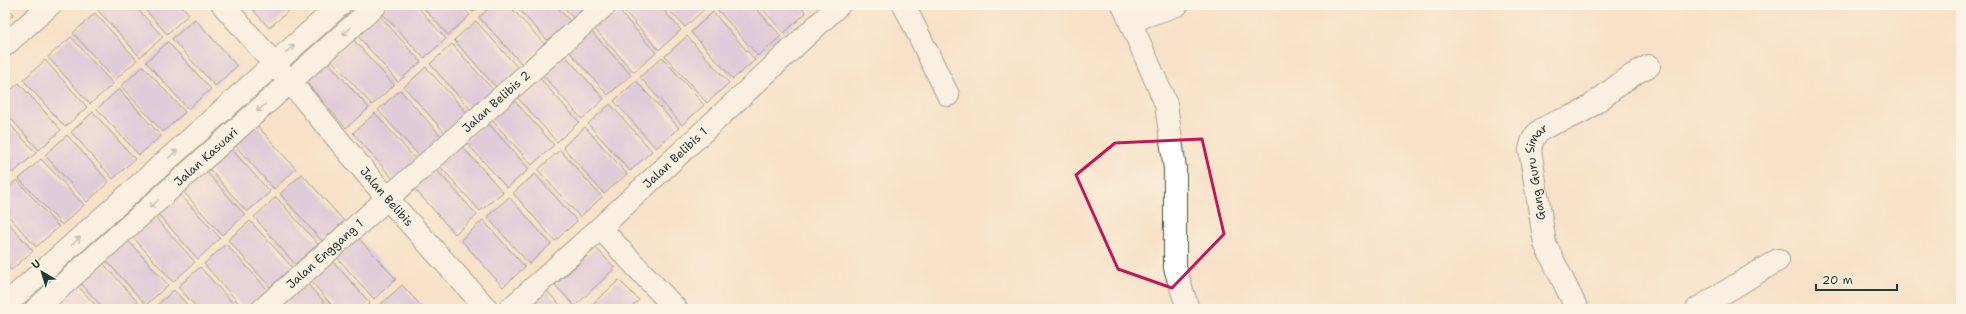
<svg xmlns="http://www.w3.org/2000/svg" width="1966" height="314" font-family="'Shantell Sans',sans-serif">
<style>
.building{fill:#c5afed}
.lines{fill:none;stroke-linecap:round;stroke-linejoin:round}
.minor-casing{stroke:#3f564a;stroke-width:24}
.minor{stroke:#fff;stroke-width:22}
.oneway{stroke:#8f9e9a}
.marked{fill:none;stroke:#c2185b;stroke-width:3;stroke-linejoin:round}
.labels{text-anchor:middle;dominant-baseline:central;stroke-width:3;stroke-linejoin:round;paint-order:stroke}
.street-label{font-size:12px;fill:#1f3d34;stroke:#fcf5e5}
</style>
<rect width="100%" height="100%" fill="#fcf5e5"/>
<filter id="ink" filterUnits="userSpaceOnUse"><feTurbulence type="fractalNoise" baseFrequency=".025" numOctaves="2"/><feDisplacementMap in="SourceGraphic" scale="8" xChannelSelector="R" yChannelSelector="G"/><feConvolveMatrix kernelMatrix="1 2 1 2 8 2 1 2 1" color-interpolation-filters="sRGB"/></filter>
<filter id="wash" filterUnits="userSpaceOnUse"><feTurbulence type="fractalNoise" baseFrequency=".012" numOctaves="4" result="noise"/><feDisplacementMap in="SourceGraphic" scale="16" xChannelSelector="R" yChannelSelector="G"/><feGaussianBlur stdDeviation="0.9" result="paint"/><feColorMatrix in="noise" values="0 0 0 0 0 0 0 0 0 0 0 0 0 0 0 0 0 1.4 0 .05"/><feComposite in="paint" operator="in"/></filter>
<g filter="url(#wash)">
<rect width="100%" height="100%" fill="#f7e2c9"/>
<g id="blocks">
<path class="building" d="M 5,5 L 14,14 L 5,22 Z
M 104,5 L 134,5 L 163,37 L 140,57 L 98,10 Z
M 141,5 L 181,5 L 189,14 L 167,34 Z
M 249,5 L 289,5 L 292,8 L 269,28 Z
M 389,5 L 416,5 L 446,39 L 424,58 L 381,12 Z
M 421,5 L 461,5 L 470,15 L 448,35 Z
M 467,5 L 481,5 L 473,12 Z
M 493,5 L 509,5 L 544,44 L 522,64 L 479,17 Z
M 515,5 L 555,5 L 570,21 L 548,41 Z
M 562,5 L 587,5 L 573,18 Z
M 614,5 L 656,53 L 634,72 L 591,25 Z
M 619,5 L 659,5 L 681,30 L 659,50 Z
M 664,5 L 705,5 L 707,7 L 685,27 Z
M 722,5 L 753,5 L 781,36 L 758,56 L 717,9 Z
M 759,5 L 799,5 L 806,13 L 784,33 Z
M 713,12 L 755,60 L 733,79 L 691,32 Z
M 95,13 L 137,60 L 115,80 L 73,33 Z
M 379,15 L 421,62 L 398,82 L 356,34 Z
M 195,19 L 237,66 L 215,86 L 172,39 Z
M 476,21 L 518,68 L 496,87 L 454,40 Z
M 589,29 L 631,75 L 608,95 L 566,48 Z
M 687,36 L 729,83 L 707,103 L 665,56 Z
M 71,37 L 113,84 L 90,104 L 48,57 Z
M 352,38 L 394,85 L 372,105 L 330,58 Z
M 168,42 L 211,89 L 188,109 L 146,62 Z
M 452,44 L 494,91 L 472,111 L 430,64 Z
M 562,52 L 604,99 L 582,119 L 540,72 Z
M 662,57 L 704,105 L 682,125 L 640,77 Z
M 45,60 L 87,107 L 65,127 L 23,80 Z
M 327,61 L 369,108 L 346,128 L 305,81 Z
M 143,66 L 185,112 L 163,132 L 121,86 Z
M 426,67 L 468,114 L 446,134 L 404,87 Z
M 537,75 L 579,122 L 557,142 L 515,95 Z
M 636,81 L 679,128 L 656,148 L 614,101 Z
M 19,83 L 61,130 L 39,150 L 5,112 L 5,95 Z
M 119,89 L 161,136 L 139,155 L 97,109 Z
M 400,90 L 442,137 L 420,157 L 378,110 Z
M 512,98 L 554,145 L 532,165 L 490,118 Z
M 610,104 L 652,151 L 630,171 L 588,124 Z
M 93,112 L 135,159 L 113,179 L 71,132 Z
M 375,113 L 416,160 L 394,180 L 353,133 Z
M 5,119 L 36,153 L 13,173 L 5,164 Z
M 254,122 L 296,169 L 274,189 L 232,142 Z
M 487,122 L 529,169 L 507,188 L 465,141 Z
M 585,127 L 627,174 L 604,194 L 563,147 Z
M 67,135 L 109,182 L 87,202 L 45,155 Z
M 228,145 L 270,192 L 247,212 L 206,165 Z
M 461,145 L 503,192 L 480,211 L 438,164 Z
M 560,150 L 602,197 L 580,217 L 538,170 Z
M 41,159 L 84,205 L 62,225 L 19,179 Z
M 203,168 L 245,215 L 222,235 L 180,188 Z
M 435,168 L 477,215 L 455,234 L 413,187 Z
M 302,174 L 344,221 L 322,241 L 280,194 Z
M 535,174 L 577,221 L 555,241 L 513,193 Z
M 17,180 L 59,227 L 36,247 L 5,212 L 5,190 Z
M 178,192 L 220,238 L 198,259 L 156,212 Z
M 276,197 L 318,244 L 295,264 L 254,217 Z
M 509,197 L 551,244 L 529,264 L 487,217 Z
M 153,215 L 195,262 L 173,282 L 131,235 Z
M 5,219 L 33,251 L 11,270 L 5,264 Z
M 483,220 L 525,267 L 503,287 L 461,240 Z
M 250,221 L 292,267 L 270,287 L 228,240 Z
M 354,233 L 396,279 L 374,299 L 332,252 Z
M 126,238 L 168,285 L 146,305 L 104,258 Z
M 226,244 L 268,290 L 248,309 L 244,309 L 204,264 Z
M 596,248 L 615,268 L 575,306 L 555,285 Z
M 328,256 L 370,303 L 363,309 L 335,309 L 306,275 Z
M 101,261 L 143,308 L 104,309 L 79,281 Z
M 200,267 L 238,309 L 198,309 L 178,287 Z
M 303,279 L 330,309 L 290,309 L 280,299 Z
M 619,280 L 639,300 L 629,309 L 587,309 Z
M 75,283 L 99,309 L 59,309 L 53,303 Z
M 402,285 L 424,309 L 384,309 L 380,305 Z
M 174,290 L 191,309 L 153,309 Z
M 547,291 L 564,309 L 528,309 Z"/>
</g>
</g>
<g filter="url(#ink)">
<use href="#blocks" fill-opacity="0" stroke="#3f564a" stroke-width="1"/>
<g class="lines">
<defs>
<g id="minor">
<path id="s1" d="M 223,5 L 290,82 L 387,198 L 487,309"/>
<path d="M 904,5 L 948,95"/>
<path d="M 1123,5 L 1166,104 L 1175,169 L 1175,268 L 1188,309"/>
<path d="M 1130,21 L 1177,5"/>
<path d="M 5,45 L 50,5"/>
<path d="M 600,228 L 676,309"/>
<path d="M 5,305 L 340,5"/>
<path id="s2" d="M 36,309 L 376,5"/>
<path id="s3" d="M 263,309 L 605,5"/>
<path id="s4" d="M 510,309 L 600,228 L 839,5"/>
<path id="s5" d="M 1577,309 L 1545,244 L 1530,150 C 1532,141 1533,136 1541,130 C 1553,121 1570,119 1583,111 C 1606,97 1624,77 1649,66"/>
<path d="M 1697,309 L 1778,260"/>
</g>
</defs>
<use href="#minor" class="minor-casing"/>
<use href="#minor" class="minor"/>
</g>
<defs><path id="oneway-shaft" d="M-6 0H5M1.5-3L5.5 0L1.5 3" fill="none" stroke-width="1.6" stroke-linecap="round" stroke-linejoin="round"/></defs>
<g class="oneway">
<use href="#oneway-shaft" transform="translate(347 31) rotate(138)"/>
<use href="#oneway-shaft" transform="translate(290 49) rotate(-42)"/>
<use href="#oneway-shaft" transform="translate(261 108) rotate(138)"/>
<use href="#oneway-shaft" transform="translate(173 154) rotate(-42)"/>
<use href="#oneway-shaft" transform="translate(154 204) rotate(138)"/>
<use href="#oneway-shaft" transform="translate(76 241) rotate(-42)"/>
</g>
</g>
<path d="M0 0H1966V314H0ZM 1202,139 L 1224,234 L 1172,288 L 1118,269 L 1076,175 L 1115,143 Z" fill="#f7e2c9" fill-opacity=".55" fill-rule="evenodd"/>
<path class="marked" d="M 1202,139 L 1224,234 L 1172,288 L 1118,269 L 1076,175 L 1115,143 Z"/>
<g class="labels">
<g class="street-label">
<text stroke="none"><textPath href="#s3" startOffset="312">Jalan Belibis 2</textPath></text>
<text stroke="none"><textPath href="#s2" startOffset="228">Jalan Kasuari</textPath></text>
<text stroke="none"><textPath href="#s4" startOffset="224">Jalan Belibis 1</textPath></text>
<text stroke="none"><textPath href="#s5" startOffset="147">Gang Guru Simar</textPath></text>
<text stroke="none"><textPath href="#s1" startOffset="252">Jalan Belibis</textPath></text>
<text stroke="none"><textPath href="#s3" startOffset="83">Jalan Enggang 1</textPath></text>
</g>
</g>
<rect width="1966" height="314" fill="none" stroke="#fcf5e5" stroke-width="20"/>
<g transform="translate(42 272) rotate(322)" stroke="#fcf5e5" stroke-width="3" paint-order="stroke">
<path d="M0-3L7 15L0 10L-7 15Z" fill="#1f3d34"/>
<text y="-6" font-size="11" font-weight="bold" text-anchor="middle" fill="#1f3d34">U</text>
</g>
<path d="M1816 284v6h81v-6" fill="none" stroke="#1f3d34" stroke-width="2"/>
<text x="1822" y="284" font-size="12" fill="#1f3d34" stroke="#fcf5e5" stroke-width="3" paint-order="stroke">20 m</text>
</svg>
